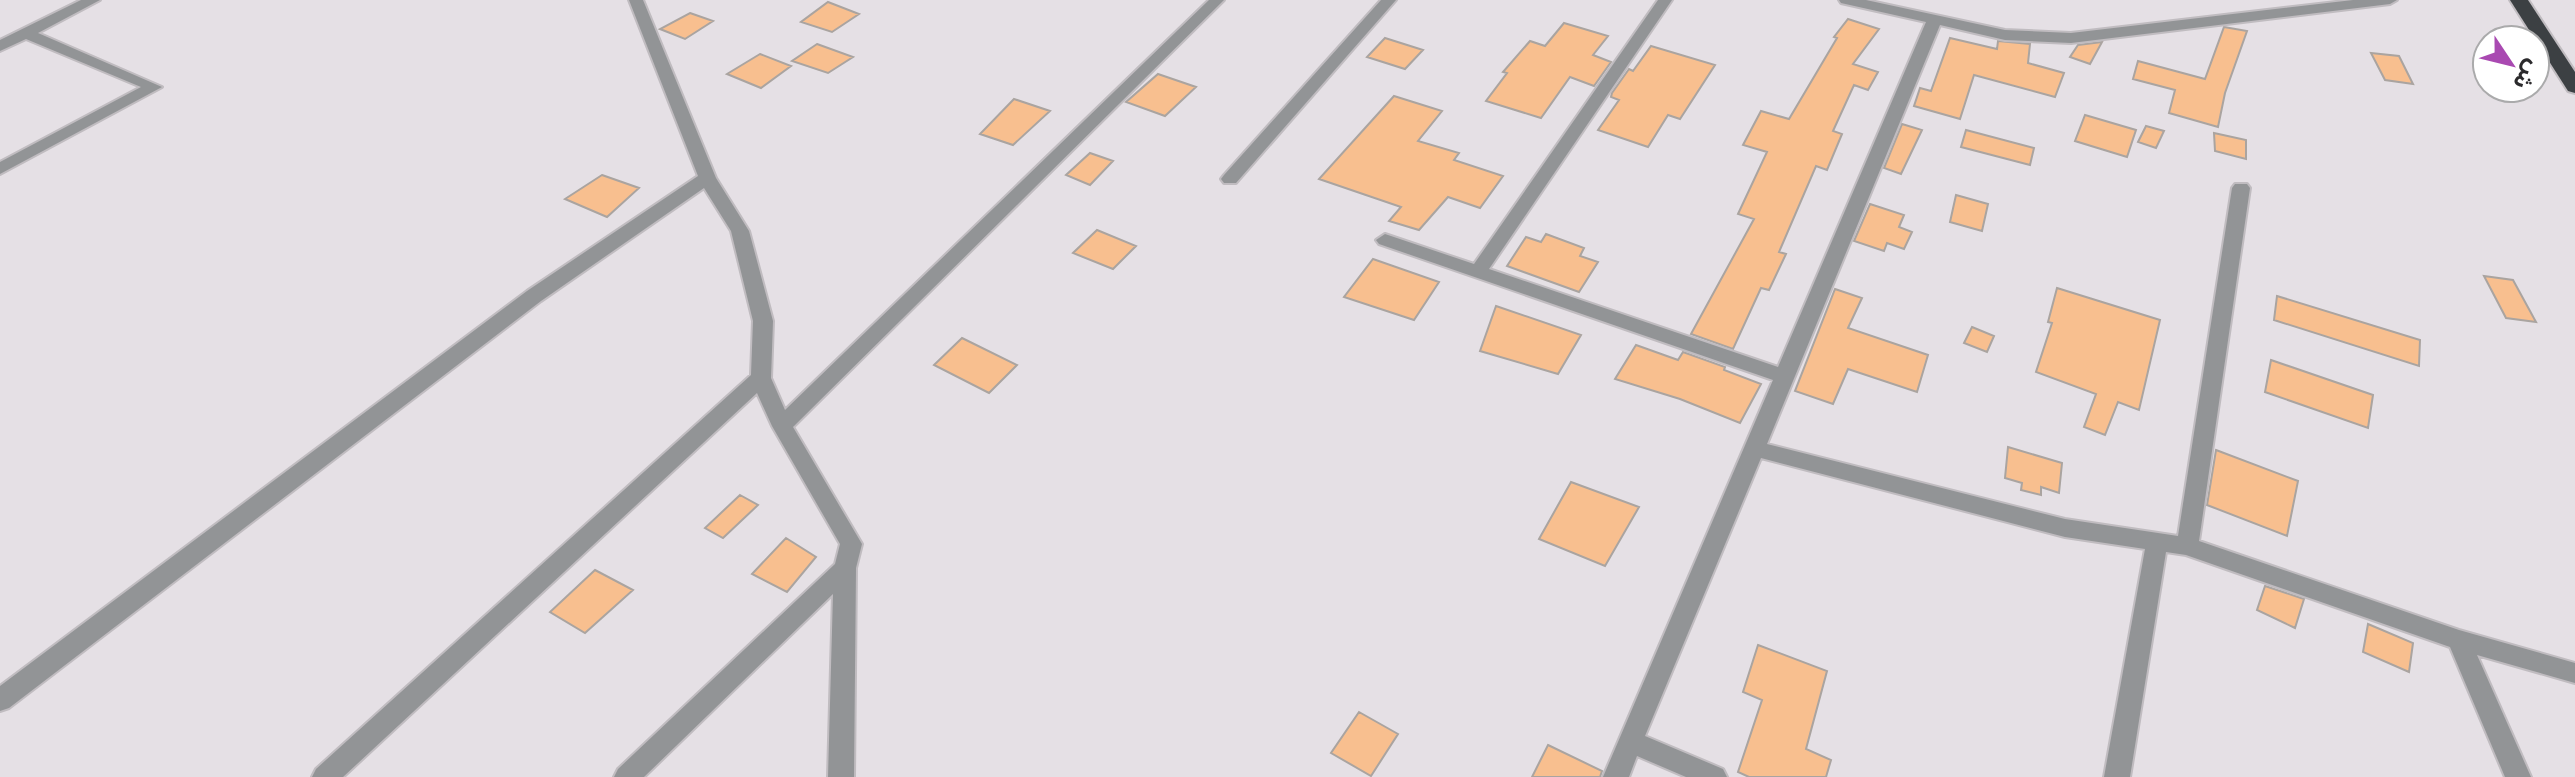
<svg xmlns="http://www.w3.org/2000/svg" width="2575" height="777" font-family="'DM Sans','Noto Sans Arabic',sans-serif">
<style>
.building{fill:#f8bf8f;stroke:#aaa4a0;stroke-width:2}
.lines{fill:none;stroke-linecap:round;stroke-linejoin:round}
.minor-casing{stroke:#c0bcc0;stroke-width:4}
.highway-casing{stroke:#c0bcc0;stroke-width:4}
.minor{fill:#929496;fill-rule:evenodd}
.highway{fill:#3c4043;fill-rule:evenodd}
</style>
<rect width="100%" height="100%" fill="#e5e0e5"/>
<path class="building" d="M 828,2 L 859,14 L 832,32 L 801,22 Z
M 690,13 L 713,21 L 685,39 L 660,29 Z
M 1848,19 L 1879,29 L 1853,64 L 1878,72 L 1868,90 L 1854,85 L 1833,131 L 1842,134 L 1827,170 L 1816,166 L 1779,252 L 1786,254 L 1769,290 L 1761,288 L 1733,349 L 1691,334 L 1754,219 L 1738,214 L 1767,152 L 1743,145 L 1761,111 L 1789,119 L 1837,38 L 1834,37 Z
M 1564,23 L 1608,36 L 1593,55 L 1611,62 L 1594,86 L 1570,77 L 1541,118 L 1486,101 L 1507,73 L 1503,72 L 1530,41 L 1545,46 Z
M 2224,27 L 2247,31 L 2225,93 L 2218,127 L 2169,113 L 2175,90 L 2133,79 L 2138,61 L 2205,79 Z
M 1385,38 L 1423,50 L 1405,69 L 1367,57 Z
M 1950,38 L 1997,49 L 1998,41 L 2030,44 L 2028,63 L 2064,73 L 2055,97 L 1974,75 L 1960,119 L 1914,106 L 1920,88 L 1931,91 Z
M 2102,42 L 2090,64 L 2070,57 L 2078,45 Z
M 817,44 L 853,57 L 828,73 L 792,61 Z
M 1651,46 L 1715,65 L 1680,119 L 1668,115 L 1648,147 L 1598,130 L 1619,100 L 1611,97 L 1612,93 L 1629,69 L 1633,71 Z
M 2371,53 L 2399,56 L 2413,84 L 2385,80 Z
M 760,54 L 791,66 L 761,88 L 727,74 Z
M 1158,74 L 1196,87 L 1165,116 L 1126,102 Z
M 1394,96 L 1442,111 L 1418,141 L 1459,153 L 1454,160 L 1503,176 L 1480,208 L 1448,197 L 1419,230 L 1389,221 L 1401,207 L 1319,179 Z
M 1014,99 L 1050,111 L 1013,145 L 980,134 Z
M 2085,115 L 2136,130 L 2127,157 L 2075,141 Z
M 1902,124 L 1922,130 L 1901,174 L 1884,168 Z
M 2146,126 L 2164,131 L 2156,148 L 2138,142 Z
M 1966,130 L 2034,148 L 2030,165 L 1961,147 Z
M 2214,133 L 2246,140 L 2246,159 L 2215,151 Z
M 1090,153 L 1113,161 L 1090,185 L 1066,175 Z
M 602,175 L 639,188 L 607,217 L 565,199 Z
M 1956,195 L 1988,204 L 1982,231 L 1950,222 Z
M 1870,204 L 1904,215 L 1899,227 L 1912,232 L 1904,249 L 1887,243 L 1884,251 L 1854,241 Z
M 1097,230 L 1136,246 L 1113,269 L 1073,253 Z
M 1546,234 L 1584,248 L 1580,256 L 1598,262 L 1579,292 L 1507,266 L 1526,237 L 1541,242 Z
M 1373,259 L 1439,282 L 1414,320 L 1344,297 Z
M 2484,276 L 2513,280 L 2536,322 L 2506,318 Z
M 2057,288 L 2160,320 L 2139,410 L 2118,402 L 2105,435 L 2084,427 L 2096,394 L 2036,372 L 2052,323 L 2048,322 Z
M 1835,289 L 1862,298 L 1848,328 L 1928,355 L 1917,392 L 1848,369 L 1833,404 L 1795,391 Z
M 2277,296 L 2420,340 L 2419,366 L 2274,320 Z
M 1496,306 L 1581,335 L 1558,374 L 1480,351 Z
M 1972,327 L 1994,336 L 1987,352 L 1964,343 Z
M 962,338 L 1017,365 L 989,393 L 934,365 Z
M 1636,345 L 1678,360 L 1683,352 L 1725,367 L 1724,370 L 1761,384 L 1740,423 L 1680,399 L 1615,379 Z
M 2271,360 L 2373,395 L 2368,428 L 2265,392 Z
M 2008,447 L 2062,463 L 2059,493 L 2041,487 L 2041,495 L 2021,490 L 2022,483 L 2005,478 Z
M 2216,450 L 2298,481 L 2287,536 L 2207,505 Z
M 1571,482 L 1639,507 L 1605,566 L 1539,539 Z
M 740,495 L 758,505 L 723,538 L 705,528 Z
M 786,538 L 816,557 L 787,592 L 752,574 Z
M 595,570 L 633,590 L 585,633 L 550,612 Z
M 2265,586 L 2304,599 L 2295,628 L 2257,610 Z
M 2368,624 L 2413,643 L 2409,672 L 2363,652 Z
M 1758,645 L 1827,671 L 1806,749 L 1831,760 L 1826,777 L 1749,777 L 1738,772 L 1762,700 L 1743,692 Z
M 1359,712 L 1398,734 L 1371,776 L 1331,753 Z
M 1548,745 L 1602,771 L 1600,777 L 1532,777 Z"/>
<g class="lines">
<defs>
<path id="minor" d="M 81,0 L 100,0 L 38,33 L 162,87 L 0,174 L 0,162 L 141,87 L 26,39 L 0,51 L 0,40 Z
M 629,0 L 643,0 L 716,178 L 749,231 L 773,321 L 771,378 L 785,410 L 1209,0 L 1224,0 L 793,427 L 862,544 L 856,568 L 854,777 L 828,777 L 833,594 L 644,777 L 614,777 L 618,769 L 835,564 L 840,544 L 772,426 L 757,393 L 343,777 L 312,777 L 316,769 L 751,375 L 753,321 L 731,231 L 704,188 L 541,301 L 9,708 L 0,711 L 0,686 L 527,291 L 698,176 Z
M 1381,0 L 1396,0 L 1236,183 L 1224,183 L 1221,179 L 1224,175 Z
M 1658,0 L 1672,0 L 1489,269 L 1778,367 L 1926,22 L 1841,3 L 1839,0 L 1866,0 L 2005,30 L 2071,33 L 2353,0 L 2397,0 L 2390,4 L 2071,43 L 2005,40 L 1940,25 L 1767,444 L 2065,519 L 2178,536 L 2232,188 L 2235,184 L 2247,184 L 2250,188 L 2199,541 L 2459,630 L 2575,663 L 2575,683 L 2477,655 L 2531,777 L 2505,777 L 2450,647 L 2186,555 L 2166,552 L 2130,777 L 2104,777 L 2145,549 L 2065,537 L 1761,458 L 1645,736 L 1723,769 L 1727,777 L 1686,777 L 1637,756 L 1629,777 L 1603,777 L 1773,380 L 1379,244 L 1376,240 L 1385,234 L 1474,264 Z"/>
<path id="highway" d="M 2510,0 L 2528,0 L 2575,72 L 2575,93 L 2568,91 Z"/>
</defs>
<use href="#minor" class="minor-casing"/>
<use href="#highway" class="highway-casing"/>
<use href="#minor" class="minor"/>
<use href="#highway" class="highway"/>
</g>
<g transform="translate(2511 64) rotate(125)"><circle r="38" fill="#ffffff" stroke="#aaaaab" stroke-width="2"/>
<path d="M0-6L14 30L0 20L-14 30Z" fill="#a949b1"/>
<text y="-12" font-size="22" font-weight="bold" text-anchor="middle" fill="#2b2a2c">ش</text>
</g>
</svg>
